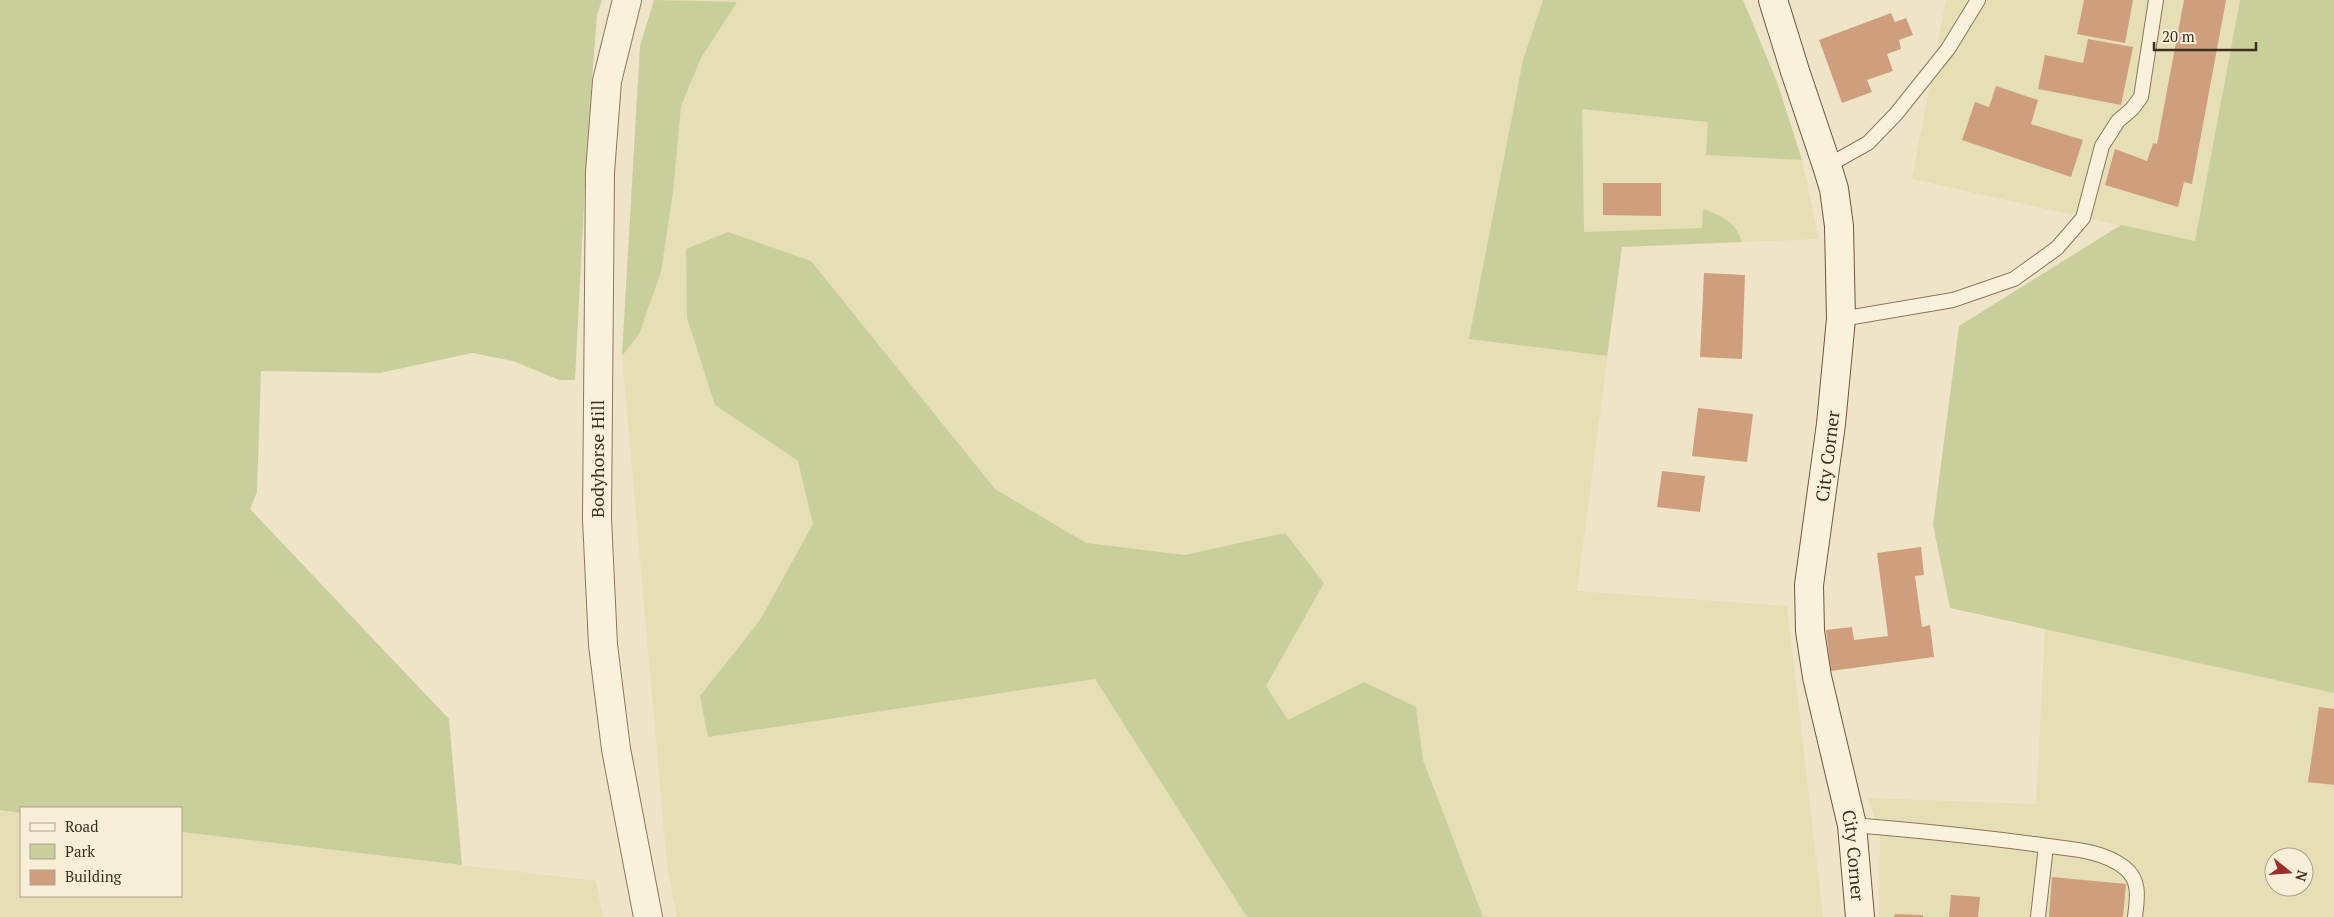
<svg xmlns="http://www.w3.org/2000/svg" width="2334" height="917" font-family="'PT Serif',serif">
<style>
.farmland{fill:#e6deb5;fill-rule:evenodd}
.green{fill:#c9cf9b}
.building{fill:#cf9f7d}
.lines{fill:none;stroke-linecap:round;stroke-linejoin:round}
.lane-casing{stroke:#8d765c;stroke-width:16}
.street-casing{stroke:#8d765c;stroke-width:30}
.secondary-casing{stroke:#6f573f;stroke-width:30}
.lane{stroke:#faf1dc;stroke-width:14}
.street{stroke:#faf1dc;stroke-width:28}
.secondary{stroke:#faf1dc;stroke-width:28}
.labels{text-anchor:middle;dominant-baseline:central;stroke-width:4;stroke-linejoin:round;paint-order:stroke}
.street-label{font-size:18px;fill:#3d2e20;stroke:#f7eed8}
</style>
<rect width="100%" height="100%" fill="#f0e4c8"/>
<path class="farmland" d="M 654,0 L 1743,0 L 1777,82 L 1802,160 L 1819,239 L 1622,247 L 1577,591 L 1787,606 L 1823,917 L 677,917 L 667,866 L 622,356 L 640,46 Z
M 1946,0 L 2240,0 L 2195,242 L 1912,179 Z
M 2045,629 L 2334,693 L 2334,917 L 1879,917 L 1880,832 L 1868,798 L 2036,804 ZM 2274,857 L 2304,857 L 2304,887 L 2274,887 Z
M 0,810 L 21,813 L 21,896 L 181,896 L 181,832 L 596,881 L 603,917 L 0,917 Z"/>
<path class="green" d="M 0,0 L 602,0 L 597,15 L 587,145 L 575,380 L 559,380 L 513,361 L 472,353 L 380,373 L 261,371 L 257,492 L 250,509 L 449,719 L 462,865 L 181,832 L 181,808 L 21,808 L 21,813 L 0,810 Z
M 654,0 L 737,2 L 701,58 L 681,106 L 673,192 L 661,272 L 639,334 L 622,356 L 640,46 Z
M 1543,0 L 1743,0 L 1777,82 L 1802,160 L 1706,155 L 1708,122 L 1582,109 L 1584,232 L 1702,228 L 1703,209 C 1722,216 1735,221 1742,242 L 1622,247 L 1607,356 L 1469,339 L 1523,60 Z
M 2240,0 L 2334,0 L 2334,693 L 1950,608 L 1933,525 L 1959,326 L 2121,225 L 2195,241 Z
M 728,232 L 811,261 L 995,489 L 1086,543 L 1185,555 L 1285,533 L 1324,583 L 1266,686 L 1288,720 L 1364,682 L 1416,707 L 1423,760 L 1483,917 L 1247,917 L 1095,679 L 708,737 L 700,696 L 760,620 L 813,524 L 798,461 L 715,405 L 687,318 L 686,249 Z"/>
<path class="building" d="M 2084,0 L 2133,0 L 2125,43 L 2077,34 Z
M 2184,0 L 2226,0 L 2192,184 L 2184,182 L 2178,207 L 2105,185 L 2115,149 L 2147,161 L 2153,143 L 2157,144 Z
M 1891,13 L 1895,22 L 1906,18 L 1913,35 L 1899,40 L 1901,49 L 1887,54 L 1893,71 L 1867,80 L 1872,92 L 1842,103 L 1819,40 Z
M 2088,39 L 2133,47 L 2121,105 L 2038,89 L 2045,55 L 2083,63 Z
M 1996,86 L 2038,100 L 2031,124 L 2083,140 L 2071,177 L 1962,140 L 1975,102 L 1989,107 Z
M 1603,183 L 1661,183 L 1661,216 L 1603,215 Z
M 1704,273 L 1745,275 L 1742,359 L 1700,357 Z
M 1698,408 L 1753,414 L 1747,462 L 1692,456 Z
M 1662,471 L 1705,476 L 1700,512 L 1657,507 Z
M 1921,547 L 1924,575 L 1915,576 L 1922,627 L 1930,625 L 1934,657 L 1831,671 L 1826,630 L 1852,627 L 1854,640 L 1888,636 L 1877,553 Z
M 2319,707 L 2334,709 L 2334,785 L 2308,782 Z
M 2052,877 L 2126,884 L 2123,917 L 2049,917 Z
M 1951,895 L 1980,897 L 1978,917 L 1949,917 Z
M 1895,914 L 1923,915 L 1923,917 L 1894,917 Z"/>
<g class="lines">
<defs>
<path id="lane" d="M 1827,166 L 1868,143 L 1896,114 L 1948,49 L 1978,0
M 1841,319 L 1953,300 L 2014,279 L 2057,248 L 2083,218 L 2102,146 L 2118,121 L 2132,109 L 2141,97 L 2156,0
M 1852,825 C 1913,830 1973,836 2034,844 C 2063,849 2100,848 2125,868 C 2141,881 2137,899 2135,917
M 2038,917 L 2046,846"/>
<path id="street" d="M 627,0 L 607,81 L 600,172 L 597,519 L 603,645 L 616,749 L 648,917"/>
<g id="secondary">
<path id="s1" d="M 1773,0 L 1795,71 L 1827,166 L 1834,189 L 1839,226 L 1841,319 L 1831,424 L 1809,585 L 1810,631 L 1817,677 L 1852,825 L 1860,917"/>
</g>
</defs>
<use href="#lane" class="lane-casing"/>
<use href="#street" class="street-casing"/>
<use href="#secondary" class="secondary-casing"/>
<use href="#lane" class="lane"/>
<use href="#street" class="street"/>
<use href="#secondary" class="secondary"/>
</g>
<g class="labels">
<g class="street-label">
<text transform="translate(1827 456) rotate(-83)">City Corner</text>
<text transform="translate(597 459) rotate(-90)">Bodyhorse Hill</text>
<text stroke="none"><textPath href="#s1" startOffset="872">City Corner</textPath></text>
</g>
</g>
<rect x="20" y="807" width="162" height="90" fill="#f7eed8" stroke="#ada18e"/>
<rect x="30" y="823" width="25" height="8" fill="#faf1dc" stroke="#ada18e"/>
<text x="65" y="832" font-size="15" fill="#3d2e20">Road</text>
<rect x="30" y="844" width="25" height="15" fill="#c9cf9b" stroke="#ada18e"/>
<text x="65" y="857" font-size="15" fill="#3d2e20">Park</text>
<rect x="30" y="870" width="25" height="15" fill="#cf9f7d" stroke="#ada18e"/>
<text x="65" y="882" font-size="15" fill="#3d2e20">Building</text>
<g transform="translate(2289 872) rotate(107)"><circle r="24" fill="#f7eed8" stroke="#ada18e"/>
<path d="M0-4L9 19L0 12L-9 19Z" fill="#9e2a2b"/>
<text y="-8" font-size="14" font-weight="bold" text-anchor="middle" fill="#3d2e20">N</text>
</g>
<path d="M2154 42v8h102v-8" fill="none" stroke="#3d2e20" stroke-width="2.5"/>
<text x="2162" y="42" font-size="15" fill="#3d2e20" stroke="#f7eed8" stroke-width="4" paint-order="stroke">20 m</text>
</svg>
